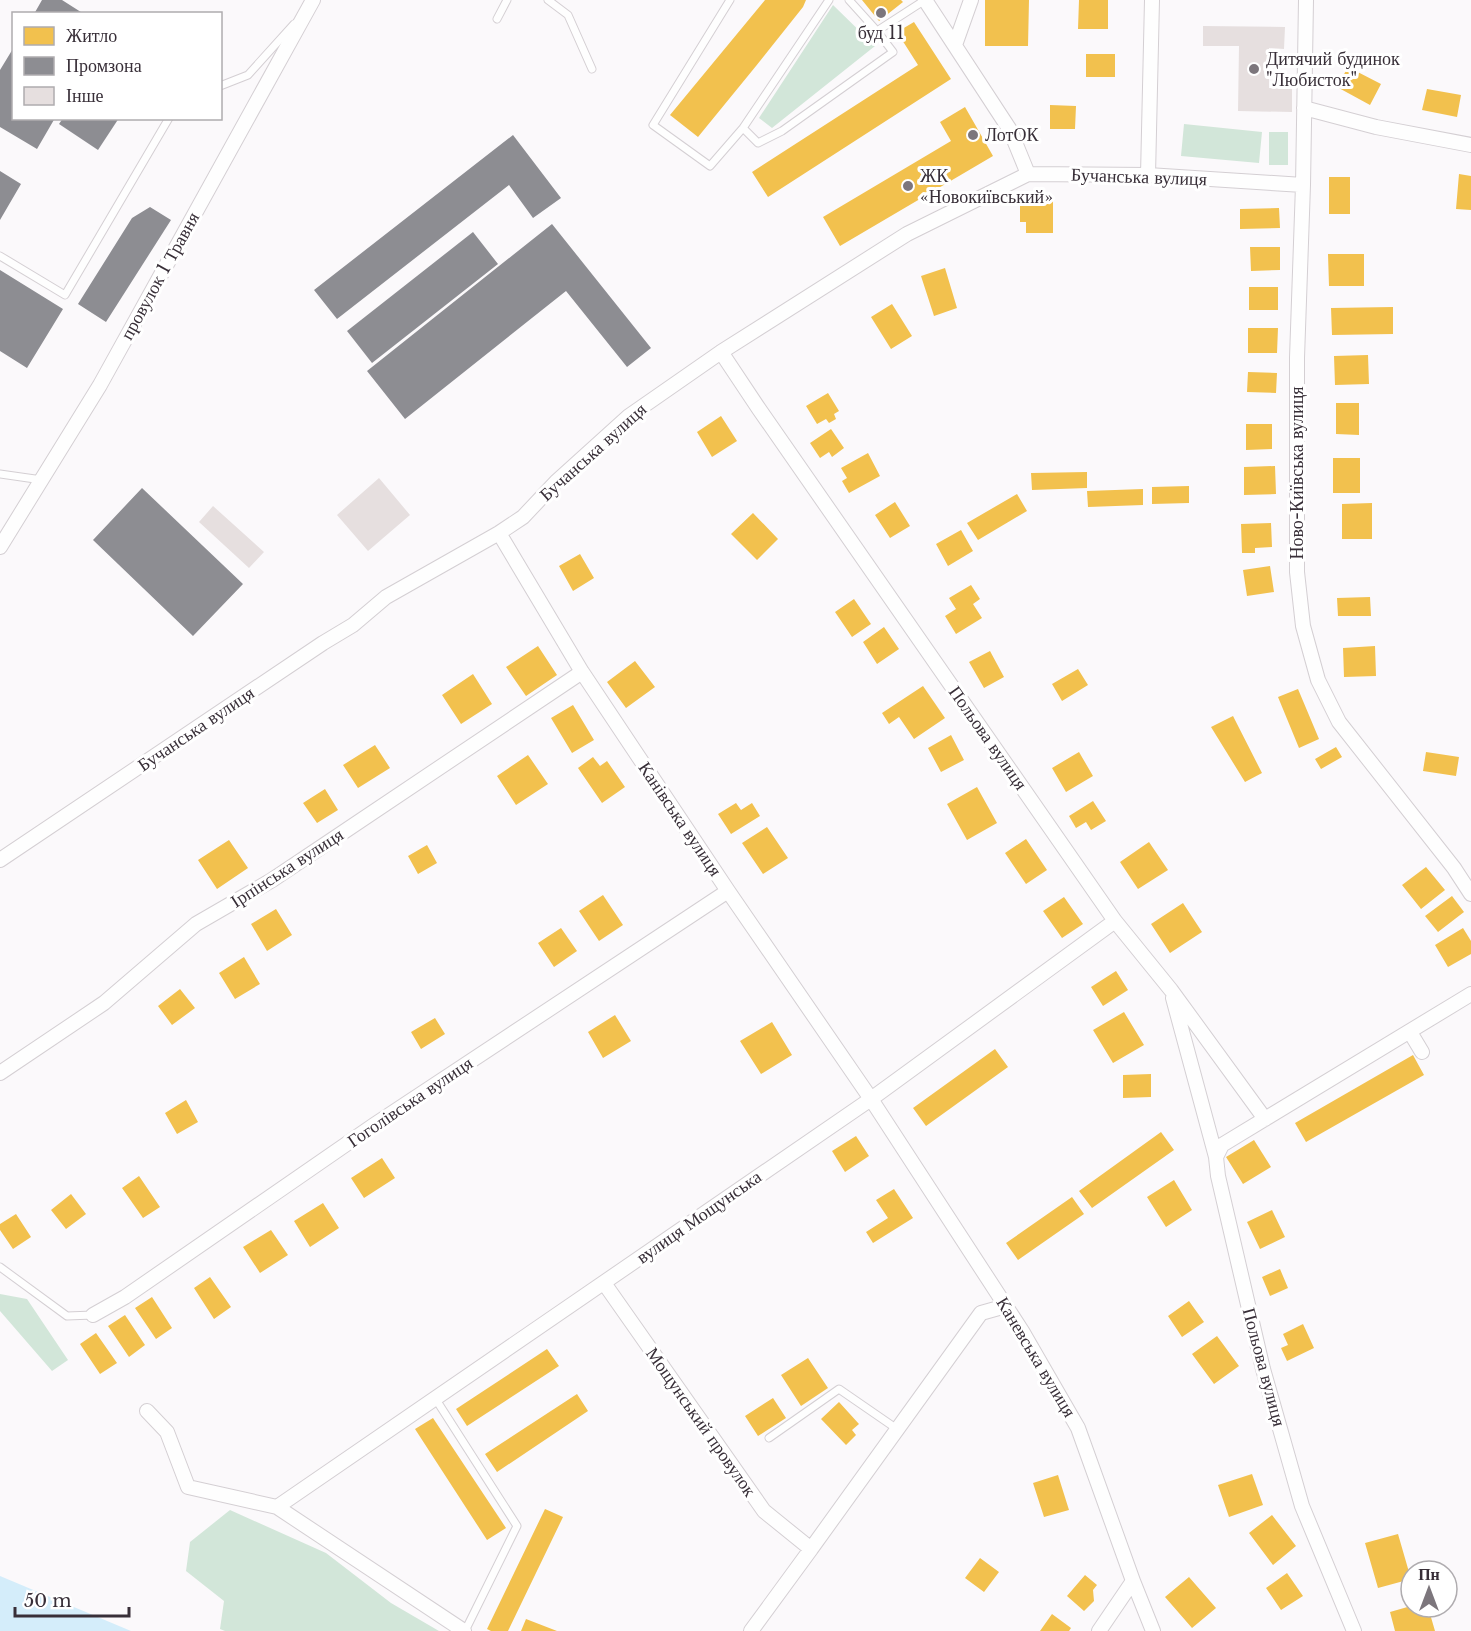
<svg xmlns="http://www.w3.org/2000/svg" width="1471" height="1631" font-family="'Libre Baskerville',serif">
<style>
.green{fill:#d2e6d9}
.water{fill:#d4edfa}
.homes{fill:#f2c14e}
.industry{fill:#8d8d92}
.building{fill:#e6dfdf}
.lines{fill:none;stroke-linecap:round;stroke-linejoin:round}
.service-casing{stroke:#d4cfd3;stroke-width:9}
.minor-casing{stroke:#d4cfd3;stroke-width:16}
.service{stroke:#fefefe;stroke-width:7}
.minor{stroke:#fefefe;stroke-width:14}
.poi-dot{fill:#7c767c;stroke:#fff;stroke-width:2}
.labels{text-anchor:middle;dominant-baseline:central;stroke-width:6;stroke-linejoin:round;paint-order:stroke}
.poi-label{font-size:18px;fill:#382f38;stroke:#fff;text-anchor:start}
.street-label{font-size:18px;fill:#382f38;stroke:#fff}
</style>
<rect width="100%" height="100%" fill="#fbf9fb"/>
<path class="green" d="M 833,5 L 875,46 L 772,128 L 759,118 Z
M 1184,124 L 1262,132 L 1259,163 L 1181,156 Z
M 1269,132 L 1288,132 L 1288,165 L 1269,165 Z
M 0,1294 L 27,1299 L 68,1360 L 52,1371 L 0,1311 Z
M 230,1510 L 326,1553 L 391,1603 L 439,1631 L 225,1631 L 220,1629 L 224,1601 L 186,1571 L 190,1542 Z"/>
<path class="water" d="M 0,1576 L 131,1631 L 0,1631 Z"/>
<path class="homes" d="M 765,0 L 806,0 L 803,7 L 756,66 L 698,137 L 670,115 Z
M 862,0 L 901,0 L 903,2 L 879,21 Z
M 985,0 L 1029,0 L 1028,46 L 985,46 Z
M 1079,0 L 1108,0 L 1108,29 L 1078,29 Z
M 914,22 L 951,79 L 768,197 L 752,172 L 918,65 L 897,32 Z
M 1086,54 L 1115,54 L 1115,77 L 1086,77 Z
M 1348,67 L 1381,84 L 1370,105 L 1337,87 Z
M 1427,89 L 1461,95 L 1457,117 L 1422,110 Z
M 1050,105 L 1076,106 L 1075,129 L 1050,129 Z
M 965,107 L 993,156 L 840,246 L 823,217 L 951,141 L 940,122 Z
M 1459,174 L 1471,176 L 1471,210 L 1456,209 Z
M 1329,177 L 1350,177 L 1350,214 L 1329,214 Z
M 1020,197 L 1053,197 L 1053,233 L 1026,233 L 1026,222 L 1020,222 Z
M 1279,208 L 1280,228 L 1240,229 L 1240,209 Z
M 1250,247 L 1280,247 L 1280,270 L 1251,271 Z
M 1328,254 L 1364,254 L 1364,286 L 1329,286 Z
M 945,268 L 957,308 L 934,316 L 921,276 Z
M 1249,287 L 1278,287 L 1278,310 L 1249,310 Z
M 892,304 L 912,336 L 891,349 L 871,317 Z
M 1393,307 L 1393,334 L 1332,335 L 1331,308 Z
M 1248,328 L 1278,328 L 1277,353 L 1248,353 Z
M 1368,355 L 1369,384 L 1335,385 L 1334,356 Z
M 1248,372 L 1277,373 L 1276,393 L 1247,392 Z
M 828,393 L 839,411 L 834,414 L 836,419 L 829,423 L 826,419 L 817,424 L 806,406 Z
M 1336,403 L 1359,403 L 1359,435 L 1336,434 Z
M 721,416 L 737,441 L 712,457 L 697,432 Z
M 1246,424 L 1272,424 L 1272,449 L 1246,450 Z
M 831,429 L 844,448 L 832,457 L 829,452 L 820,458 L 810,443 Z
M 868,453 L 880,476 L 849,493 L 842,481 L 847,478 L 841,468 Z
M 1333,458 L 1360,458 L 1360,493 L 1333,493 Z
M 1275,466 L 1276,494 L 1244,495 L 1244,467 Z
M 1087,472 L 1087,488 L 1032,490 L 1031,473 Z
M 1189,486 L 1189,503 L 1152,504 L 1152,487 Z
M 1143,489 L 1143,505 L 1088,507 L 1087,491 Z
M 1017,494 L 1027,511 L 978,540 L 967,523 Z
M 895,502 L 910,526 L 890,538 L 875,515 Z
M 1372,503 L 1372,539 L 1342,539 L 1342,504 Z
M 753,513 L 778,539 L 757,560 L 731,534 Z
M 1271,523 L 1272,547 L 1255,548 L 1255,553 L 1242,553 L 1241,524 Z
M 961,530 L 973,551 L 948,566 L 936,544 Z
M 580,554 L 594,578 L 573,591 L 559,566 Z
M 1270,566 L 1274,592 L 1247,596 L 1243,570 Z
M 971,585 L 980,599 L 973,604 L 982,618 L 956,634 L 945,616 L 956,609 L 949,598 Z
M 1370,597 L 1371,616 L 1338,616 L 1337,598 Z
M 854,599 L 871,624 L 852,637 L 835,612 Z
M 884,627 L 899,649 L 877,664 L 863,642 Z
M 538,646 L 557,675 L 526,696 L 506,667 Z
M 1375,646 L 1376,676 L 1344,677 L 1343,648 Z
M 990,651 L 1004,677 L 984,688 L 969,662 Z
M 635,661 L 655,687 L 626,708 L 607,682 Z
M 1078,669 L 1088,685 L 1062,701 L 1052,684 Z
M 473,674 L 492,704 L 461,724 L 442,695 Z
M 923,686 L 945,718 L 914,739 L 899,717 L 889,724 L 882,713 Z
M 1298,689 L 1319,739 L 1299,748 L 1278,697 Z
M 573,705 L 594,740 L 572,753 L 551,718 Z
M 1233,716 L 1262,773 L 1245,782 L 1211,727 Z
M 951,735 L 964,760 L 941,772 L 928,748 Z
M 375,745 L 390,768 L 358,788 L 343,765 Z
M 1336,747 L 1342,757 L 1321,769 L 1315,759 Z
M 1079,752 L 1093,776 L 1066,792 L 1052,768 Z
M 1426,752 L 1459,757 L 1456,776 L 1423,771 Z
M 528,755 L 548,784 L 516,805 L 497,776 Z
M 593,757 L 600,766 L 607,761 L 625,787 L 602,803 L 578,768 Z
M 977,787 L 997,823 L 967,840 L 947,804 Z
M 325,789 L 338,810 L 317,823 L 303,803 Z
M 1093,801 L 1106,821 L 1091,830 L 1086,822 L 1076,828 L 1069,816 Z
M 736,803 L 741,810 L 752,803 L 760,816 L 731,834 L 718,814 Z
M 767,827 L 788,858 L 763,874 L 742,843 Z
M 1026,839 L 1047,870 L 1026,884 L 1005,853 Z
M 229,840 L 248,868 L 217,889 L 198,860 Z
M 1149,842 L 1168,870 L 1138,889 L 1120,862 Z
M 427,845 L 437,863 L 418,874 L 408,856 Z
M 1426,867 L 1445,890 L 1421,909 L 1402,885 Z
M 603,895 L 623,925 L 599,941 L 579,911 Z
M 1452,896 L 1464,912 L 1438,932 L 1425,916 Z
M 1064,897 L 1083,924 L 1062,938 L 1043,911 Z
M 1183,903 L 1202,932 L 1170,953 L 1151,924 Z
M 276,909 L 292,935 L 267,951 L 251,924 Z
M 561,928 L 577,951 L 554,967 L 538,943 Z
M 1463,928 L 1471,941 L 1471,954 L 1448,967 L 1435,945 Z
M 244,957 L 260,984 L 235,999 L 219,973 Z
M 1116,971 L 1128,990 L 1103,1006 L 1091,987 Z
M 180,989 L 195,1008 L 172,1025 L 158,1006 Z
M 1124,1012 L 1144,1045 L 1113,1063 L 1093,1030 Z
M 615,1015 L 631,1041 L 603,1058 L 588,1032 Z
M 435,1018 L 445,1034 L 421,1049 L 411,1032 Z
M 772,1022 L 792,1055 L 761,1074 L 740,1041 Z
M 995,1049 L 1008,1067 L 926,1126 L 913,1108 Z
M 1413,1055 L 1424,1075 L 1306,1142 L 1295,1123 Z
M 1151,1074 L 1151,1097 L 1123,1098 L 1123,1075 Z
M 186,1100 L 198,1122 L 177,1134 L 165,1113 Z
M 1161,1132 L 1174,1150 L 1092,1208 L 1079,1191 Z
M 856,1136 L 869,1156 L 845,1172 L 832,1151 Z
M 1254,1140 L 1271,1167 L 1243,1184 L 1226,1157 Z
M 382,1158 L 395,1178 L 364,1198 L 351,1178 Z
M 139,1176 L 160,1207 L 143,1218 L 122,1188 Z
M 1174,1180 L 1192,1210 L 1166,1227 L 1147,1197 Z
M 894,1189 L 913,1218 L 873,1243 L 866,1232 L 888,1218 L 876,1200 Z
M 71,1194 L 86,1214 L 66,1229 L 51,1210 Z
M 1072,1197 L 1084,1214 L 1018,1260 L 1006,1243 Z
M 323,1203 L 339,1228 L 310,1247 L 294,1221 Z
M 1272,1210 L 1285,1237 L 1260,1249 L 1247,1222 Z
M 16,1214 L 31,1237 L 13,1249 L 0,1230 L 0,1224 Z
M 271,1230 L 288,1255 L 260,1273 L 243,1247 Z
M 1280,1269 L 1288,1288 L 1270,1296 L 1262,1277 Z
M 210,1277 L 231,1307 L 214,1319 L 194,1288 Z
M 152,1297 L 172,1328 L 156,1339 L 135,1308 Z
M 1189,1301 L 1204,1322 L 1182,1337 L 1168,1316 Z
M 125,1315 L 145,1345 L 129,1357 L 108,1326 Z
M 1303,1324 L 1314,1348 L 1287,1361 L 1281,1348 L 1288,1345 L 1283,1334 Z
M 96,1333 L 117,1363 L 100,1374 L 80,1344 Z
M 1217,1336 L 1239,1366 L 1214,1384 L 1192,1354 Z
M 547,1349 L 559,1366 L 467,1426 L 456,1409 Z
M 808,1358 L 828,1388 L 801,1406 L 781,1375 Z
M 577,1394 L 588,1411 L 497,1472 L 485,1454 Z
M 773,1398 L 786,1418 L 758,1436 L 745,1416 Z
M 839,1402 L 859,1424 L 852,1430 L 856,1435 L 846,1445 L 821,1419 Z
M 433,1418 L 506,1528 L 487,1540 L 415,1429 Z
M 1252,1474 L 1263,1505 L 1229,1517 L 1218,1485 Z
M 1058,1475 L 1069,1510 L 1044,1517 L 1033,1483 Z
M 545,1509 L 563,1517 L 508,1631 L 491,1631 L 487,1629 Z
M 1272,1515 L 1296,1546 L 1273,1565 L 1249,1533 Z
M 1398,1534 L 1411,1579 L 1378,1588 L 1365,1543 Z
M 980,1558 L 999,1572 L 984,1592 L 965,1578 Z
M 1287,1573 L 1303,1596 L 1281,1610 L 1266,1588 Z
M 1085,1575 L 1097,1585 L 1093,1590 L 1094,1601 L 1084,1611 L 1067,1596 Z
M 1189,1577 L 1216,1608 L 1192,1628 L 1165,1597 Z
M 1411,1606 L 1428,1607 L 1435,1631 L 1395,1631 L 1390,1612 Z
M 1052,1614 L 1071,1628 L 1069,1631 L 1040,1631 Z
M 526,1619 L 557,1631 L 521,1631 Z"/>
<path class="industry" d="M 42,0 L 62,0 L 84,14 L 34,14 Z
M 14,47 L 14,118 L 55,118 L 37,149 L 0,127 L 0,70 Z
M 63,118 L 119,118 L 98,150 L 59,124 Z
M 513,135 L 561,198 L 533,218 L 509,185 L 337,319 L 314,290 Z
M 0,171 L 21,184 L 0,220 Z
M 150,207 L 171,220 L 106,322 L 78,304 L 132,218 Z
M 552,224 L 651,348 L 627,367 L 566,291 L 405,419 L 367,371 Z
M 473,232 L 498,264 L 372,363 L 347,331 Z
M 0,270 L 63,309 L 27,368 L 0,351 Z
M 142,488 L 243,584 L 193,636 L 93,540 Z"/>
<path class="building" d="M 1203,26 L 1285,27 L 1284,49 L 1269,48 L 1269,88 L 1292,89 L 1292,112 L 1238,111 L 1239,46 L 1203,46 Z
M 379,478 L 410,515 L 368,551 L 337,515 Z
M 213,506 L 264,552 L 249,568 L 199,522 Z"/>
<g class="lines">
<defs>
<path id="service" d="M 548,0 L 568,15 L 592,69
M 730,0 L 653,125 L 710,166 L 743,128 L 829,0
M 849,0 L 877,31
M 497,19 L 507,0
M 220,86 L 248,75 L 294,24
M 743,128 L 758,143 L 782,131 L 893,52 L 877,31 L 925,0
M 0,256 L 65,295 L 169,118
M 0,474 L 42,480
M 0,1267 L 67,1316 L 93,1315
M 435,1398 L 517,1526 L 465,1631
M 769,1438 L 839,1389 L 897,1429"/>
<path id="minor" d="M 925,0 L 1010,130 L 1028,174
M 1306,0 L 1303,185 L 1297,358 L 1297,572 L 1303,626 L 1318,680 L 1339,722 L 1454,868 L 1471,894
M 955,45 L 971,0
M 1304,108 L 1376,127 L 1471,145
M 1148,175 L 1152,0
M 721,352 L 759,409 L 1115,921 L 1171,990 L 1265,1119
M 499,533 L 582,672 L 728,891 L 871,1099 L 1022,1331 L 1078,1428 L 1133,1581 L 1099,1631
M 0,547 L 100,385 L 313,0
M 0,860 L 323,643 L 353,625 L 386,597 L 499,533 L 523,517 L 556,482 L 629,416 L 721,352 L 907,234 L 1028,174 L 1148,175 L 1303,185
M 1173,998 L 1216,1157
M 1410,1032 L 1422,1052
M 0,1073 L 104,1003 L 196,924 L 272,880 L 582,672
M 604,1283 L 764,1511 L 811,1549 L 981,1313 L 1006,1306
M 93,1315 L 125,1297 L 374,1125 L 728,891
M 147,1411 L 167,1432 L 188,1487 L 277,1507 L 464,1631
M 277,1507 L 871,1099 L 1115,921
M 1133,1581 L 1153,1631
M 751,1631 L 811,1549
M 1354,1631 L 1302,1506 L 1263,1369 L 1218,1176 L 1216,1157 L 1222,1145 L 1471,994"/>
</defs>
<use href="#service" class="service-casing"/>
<use href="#minor" class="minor-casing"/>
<use href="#service" class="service"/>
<use href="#minor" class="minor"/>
</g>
<g class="poi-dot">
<circle cx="881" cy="13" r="6"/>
<circle cx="1254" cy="69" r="6"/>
<circle cx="973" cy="135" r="6"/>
<circle cx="908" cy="186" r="6"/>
</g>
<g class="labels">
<g class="poi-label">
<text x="881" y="33" text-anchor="middle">буд 11</text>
<text x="1266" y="59">Дитячий будинок<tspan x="1266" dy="21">"Любисток"</tspan></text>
<text x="985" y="135">ЛотОК</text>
<text x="920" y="176">ЖК<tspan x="920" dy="21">«Новокиївський»</tspan></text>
</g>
<g class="street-label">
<text transform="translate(1139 177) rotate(2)">Бучанська вулиця</text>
<text transform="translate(160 276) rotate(-61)">провулок 1 Травня</text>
<text transform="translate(593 452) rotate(-42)">Бучанська вулиця</text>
<text transform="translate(1297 473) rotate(-90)">Ново-Київська вулиця</text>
<text transform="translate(196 729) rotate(-34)">Бучанська вулиця</text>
<text transform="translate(988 738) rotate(55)">Польова вулиця</text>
<text transform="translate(680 819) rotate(56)">Канівська вулиця</text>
<text transform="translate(287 868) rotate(-33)">Ірпінська вулиця</text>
<text transform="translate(410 1102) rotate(-34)">Гоголівська вулиця</text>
<text transform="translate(699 1217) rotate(-35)">вулиця Мощунська</text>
<text transform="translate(1036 1357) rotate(59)">Каневська вулиця</text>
<text transform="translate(1264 1367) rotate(75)">Польова вулиця</text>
<text transform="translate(701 1422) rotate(55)">Мощунський провулок</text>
</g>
</g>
<rect x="12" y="12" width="210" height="108" fill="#ffffff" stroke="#afacaf" stroke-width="1.5"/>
<rect x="24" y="27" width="30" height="18" fill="#f2c14e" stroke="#afacaf" stroke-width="1.5"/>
<text x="66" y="42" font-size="18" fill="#382f38">Житло</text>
<rect x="24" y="57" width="30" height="18" fill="#8d8d92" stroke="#afacaf" stroke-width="1.5"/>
<text x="66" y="72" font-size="18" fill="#382f38">Промзона</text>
<rect x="24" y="87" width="30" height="18" fill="#e6dfdf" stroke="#afacaf" stroke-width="1.5"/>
<text x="66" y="102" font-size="18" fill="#382f38">Інше</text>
<g transform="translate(1429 1589)"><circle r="28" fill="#ffffff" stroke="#afacaf" stroke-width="1.5"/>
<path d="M0-4.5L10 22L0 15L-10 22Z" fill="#7c767c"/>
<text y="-9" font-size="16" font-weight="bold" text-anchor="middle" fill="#382f38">Пн</text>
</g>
<path d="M15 1607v9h114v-9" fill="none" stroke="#382f38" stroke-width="3"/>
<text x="24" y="1607" font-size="18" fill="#382f38" stroke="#ffffff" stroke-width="4.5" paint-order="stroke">50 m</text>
</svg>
